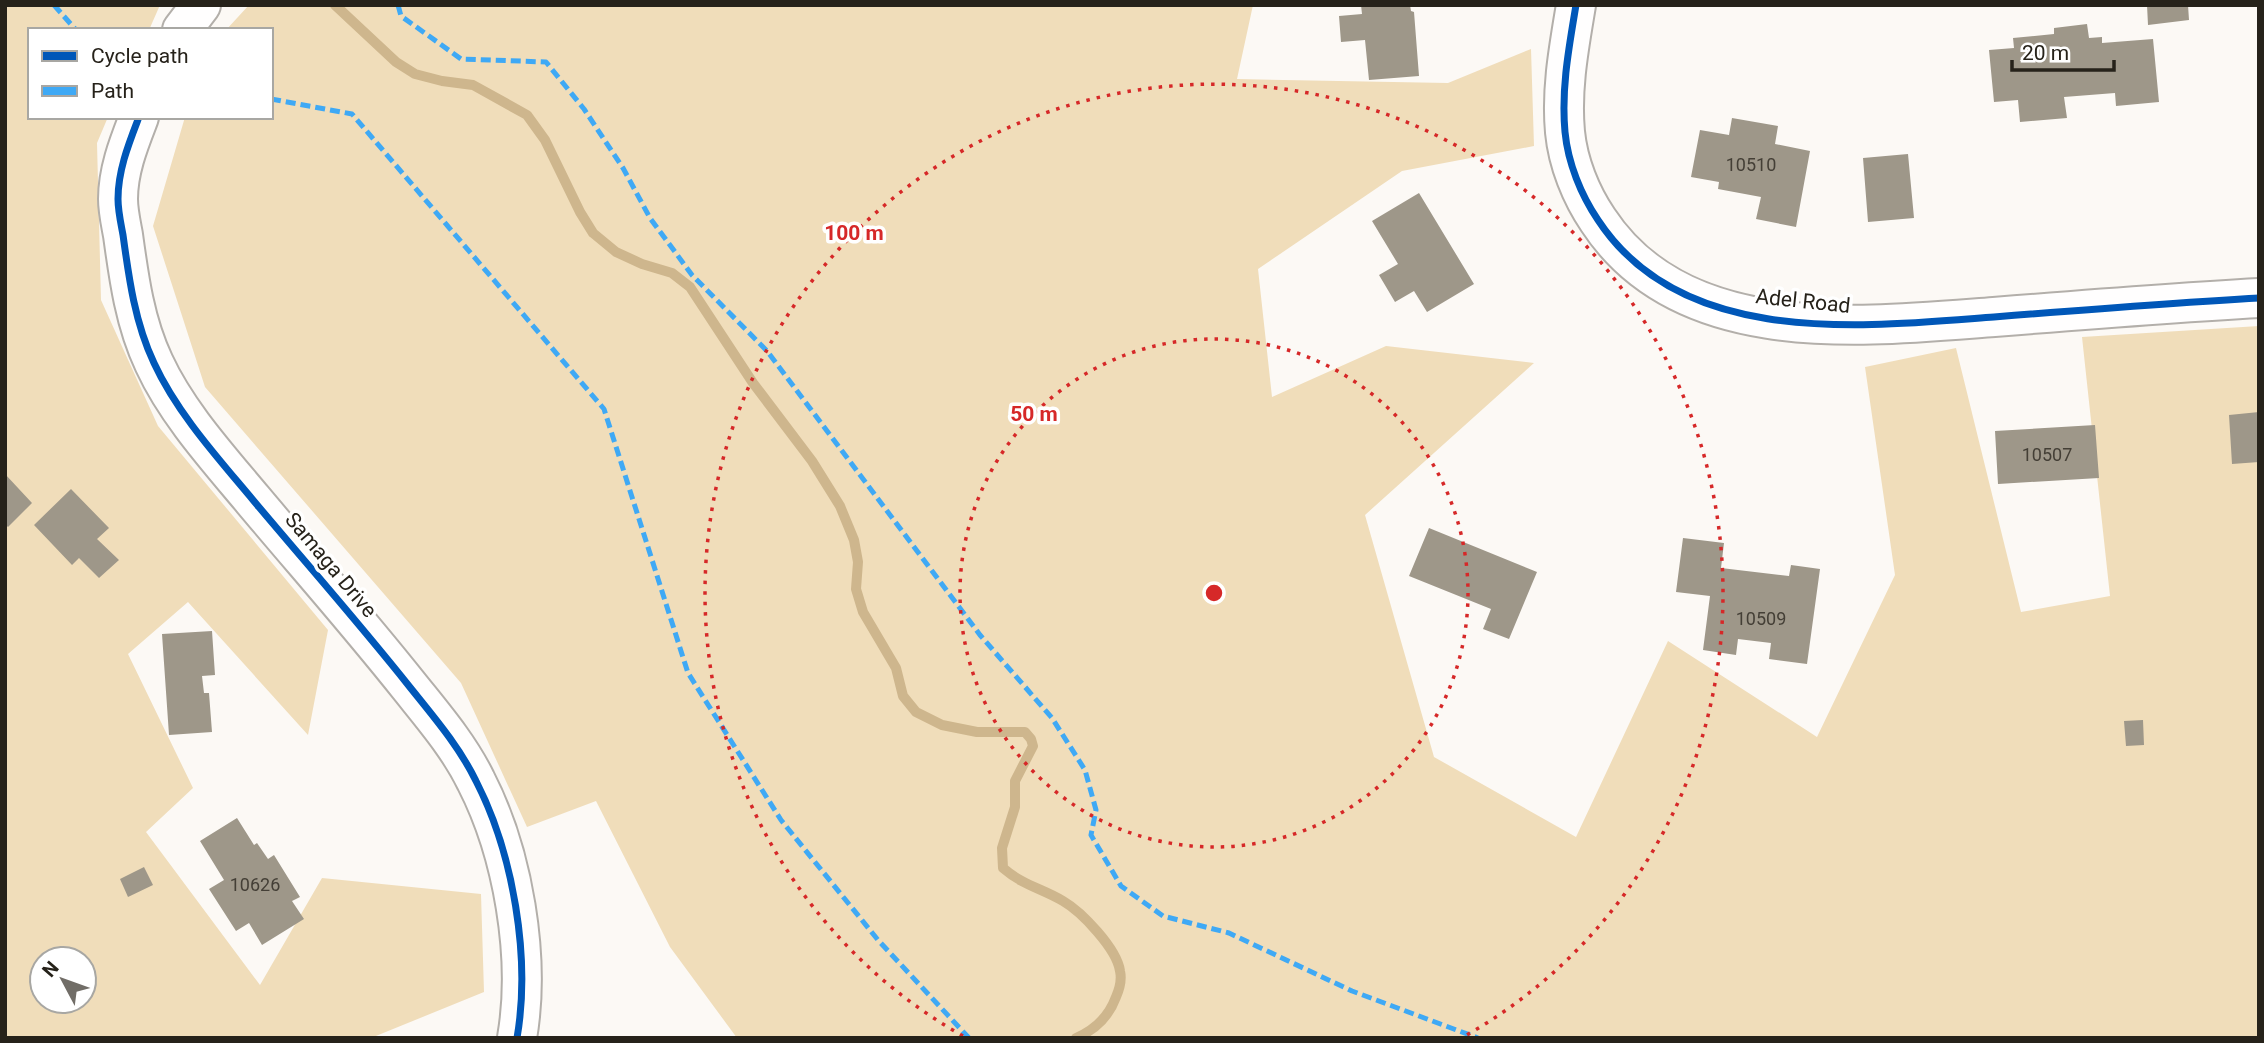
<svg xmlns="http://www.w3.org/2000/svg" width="2264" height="1043" font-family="Roboto,sans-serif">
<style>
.forest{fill:#f0ddba;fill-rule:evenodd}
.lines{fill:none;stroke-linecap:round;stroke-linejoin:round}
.stream{stroke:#ceb68d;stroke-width:10}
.building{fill:#9e9789}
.minor-casing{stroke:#b3afaa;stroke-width:42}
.minor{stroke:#fffefe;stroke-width:38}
.quiet{stroke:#3fa9f5;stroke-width:5;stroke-dasharray:10 5;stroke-linecap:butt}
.cycleway-casing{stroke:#fff;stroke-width:11}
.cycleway{stroke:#0057b8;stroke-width:7}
.ring{fill:none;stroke:#d62828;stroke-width:3.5;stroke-dasharray:3.5 7}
.labels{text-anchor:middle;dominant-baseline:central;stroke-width:7;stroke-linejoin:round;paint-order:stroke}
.number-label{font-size:18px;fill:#443f36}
.street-label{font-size:21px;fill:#26221a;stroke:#fff}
.centre{fill:#d62828;stroke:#fff;stroke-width:3.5}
.ring-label{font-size:21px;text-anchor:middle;font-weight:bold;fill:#d62828;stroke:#fff;stroke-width:7;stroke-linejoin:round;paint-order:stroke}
</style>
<rect width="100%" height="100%" fill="#fcf9f5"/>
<path class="forest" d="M 5,5 L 160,5 L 149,30 L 30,30 L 30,117 L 108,117 L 97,143 L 101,300 L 158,426 L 328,630 L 308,735 L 188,602 L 128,654 L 193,788 L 146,832 L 260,985 L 322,878 L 481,894 L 484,992 L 371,1038 L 5,1038 ZM 42,959 L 84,959 L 84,1001 L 42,1001 Z
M 249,5 L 1253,5 L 1237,79 L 1448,83 L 1531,49 L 1534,146 L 1402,171 L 1258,269 L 1272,397 L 1386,346 L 1534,363 L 1365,515 L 1434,757 L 1576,837 L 1668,641 L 1817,737 L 1895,575 L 1865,367 L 1956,348 L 2021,612 L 2110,596 L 2082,337 L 2259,326 L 2259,1038 L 737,1038 L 670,947 L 596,801 L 527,827 L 461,683 L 205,387 L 153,226 L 185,117 L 271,117 L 271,30 L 226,30 Z"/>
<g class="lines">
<path class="stream" d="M 335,5 L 396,62 L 415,74 L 442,81 L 473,85 L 527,115 L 545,140 L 580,212 L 593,233 L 616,252 L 642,264 L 672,273 L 690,287 L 753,383 L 812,461 L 840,506 L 854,540 L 858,562 L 856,589 L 863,612 L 896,668 L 903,696 L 916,712 L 942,725 L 977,732 L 1025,732 L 1031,739 L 1033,746 L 1015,781 L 1015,807 L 1002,848 L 1003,868 C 1024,886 1041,888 1063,901 C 1082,912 1117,949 1120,971 C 1122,980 1120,988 1116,997 C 1109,1016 1095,1030 1076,1038"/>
</g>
<path class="building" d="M 1361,5 L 1410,5 L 1411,11 L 1414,12 L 1419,76 L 1369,80 L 1365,40 L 1341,42 L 1339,16 L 1362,14 Z
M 2147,5 L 2188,5 L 2189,20 L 2148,25 Z
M 2087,24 L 2089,38 L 2102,37 L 2102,43 L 2153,39 L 2159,102 L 2116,106 L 2115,93 L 2064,97 L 2067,118 L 2020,122 L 2018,100 L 1994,102 L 1989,50 L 2014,48 L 2013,38 L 2054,34 L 2054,28 Z
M 1732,118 L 1778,126 L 1775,144 L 1810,151 L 1796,227 L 1756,219 L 1761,197 L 1718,189 L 1719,182 L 1691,177 L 1700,130 L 1729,135 Z
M 1908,154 L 1914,218 L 1868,222 L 1863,158 Z
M 1419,193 L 1474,284 L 1427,312 L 1414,291 L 1395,302 L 1379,275 L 1398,264 L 1372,221 Z
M 2259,412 L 2259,462 L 2232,464 L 2229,415 Z
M 2095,425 L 2099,478 L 1998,484 L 1995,431 Z
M 5,474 L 32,503 L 8,527 L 5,524 Z
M 71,489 L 109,528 L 97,539 L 119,560 L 99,578 L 79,558 L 72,565 L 34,525 Z
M 1429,528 L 1537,572 L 1509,639 L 1483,629 L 1491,609 L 1409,576 Z
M 1683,538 L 1724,543 L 1721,568 L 1789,576 L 1791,565 L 1820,569 L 1807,664 L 1769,659 L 1771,643 L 1738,639 L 1736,655 L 1703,650 L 1710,596 L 1676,592 Z
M 212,631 L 215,675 L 202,676 L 204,693 L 209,693 L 212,732 L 169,735 L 162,634 Z
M 2143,720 L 2144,745 L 2126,746 L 2124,721 Z
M 237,818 L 254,845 L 257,843 L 268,859 L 274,855 L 300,897 L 292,901 L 304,919 L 262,945 L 249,923 L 236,931 L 209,889 L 224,880 L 200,841 Z
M 144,867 L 153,885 L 128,897 L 120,879 Z"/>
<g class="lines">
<defs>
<path id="minor" d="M 1576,5 C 1569,47 1561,89 1565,132 C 1568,163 1581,195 1598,220 C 1682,348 1862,327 1994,317 C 2082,310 2170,303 2259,298
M 182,30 L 201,5
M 139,117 C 129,143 118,170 118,199 C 118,211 121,224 123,235 C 129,279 135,323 154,363 C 177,413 218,458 253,500 C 305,562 359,623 409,686 C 433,716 459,746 476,781 C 513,853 531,957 517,1038"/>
</defs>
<use href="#minor" class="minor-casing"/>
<use href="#minor" class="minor"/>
<path class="quiet" d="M 54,5 L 76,30
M 398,5 L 401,16 L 461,59 L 546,62 L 584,109 L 623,168 L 650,218 L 692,275 L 767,351 L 980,635 L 1052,718 L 1085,770 L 1096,810 L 1091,835 L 1121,886 L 1163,916 L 1229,933 L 1352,991 L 1478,1038
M 271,99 L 352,114 L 604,409 L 688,673 L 781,820 L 878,940 L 969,1038"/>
<defs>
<path id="cycleway" d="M 1576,5 C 1569,47 1561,89 1565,132 C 1568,163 1581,195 1598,220 C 1682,348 1862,327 1994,317 C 2082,310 2170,303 2259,298
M 139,117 C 129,143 118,170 118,199 C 118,211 121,224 123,235 C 129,279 135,323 154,363 C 177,413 218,458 253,500 C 305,562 359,623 409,686 C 433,716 459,746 476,781 C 513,853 531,957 517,1038"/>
</defs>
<use href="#cycleway" class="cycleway-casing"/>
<use href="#cycleway" class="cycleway"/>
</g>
<g class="ring">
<circle cx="1214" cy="593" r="254"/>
<path d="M963 1036A509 509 0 1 1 1465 1036"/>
</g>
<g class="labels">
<g class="number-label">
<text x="1751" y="164">10510</text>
<text x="2047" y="454">10507</text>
<text x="1761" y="618">10509</text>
<text x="255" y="884">10626</text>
</g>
<g class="street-label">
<text transform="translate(1803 301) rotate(6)">Adel Road</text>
<text transform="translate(331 565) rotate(50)">Samaga Drive</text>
</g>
</g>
<circle cx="1214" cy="593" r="10" class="centre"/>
<g class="ring-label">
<text x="854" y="240">100 m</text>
<text x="1034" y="421">50 m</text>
</g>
<rect width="2264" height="1043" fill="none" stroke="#26221a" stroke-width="14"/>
<rect x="28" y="28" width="245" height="91" fill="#ffffff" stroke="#a8a7a3" stroke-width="2"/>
<rect x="42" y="51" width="35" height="10" fill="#0057b8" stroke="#a8a7a3" stroke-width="2"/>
<text x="91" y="63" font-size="21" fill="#26221a">Cycle path</text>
<rect x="42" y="86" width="35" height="10" fill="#3fa9f5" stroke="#a8a7a3" stroke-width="2"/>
<text x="91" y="98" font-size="21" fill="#26221a">Path</text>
<g transform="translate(63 980) rotate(311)"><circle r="33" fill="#ffffff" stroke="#a8a7a3" stroke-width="2"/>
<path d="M0-5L12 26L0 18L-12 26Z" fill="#716d67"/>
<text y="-10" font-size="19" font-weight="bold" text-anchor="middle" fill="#26221a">N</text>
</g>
<path d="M2012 60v10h102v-10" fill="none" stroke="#26221a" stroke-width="3.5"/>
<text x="2022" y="60" font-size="21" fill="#26221a" stroke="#ffffff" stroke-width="5" paint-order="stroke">20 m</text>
</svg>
